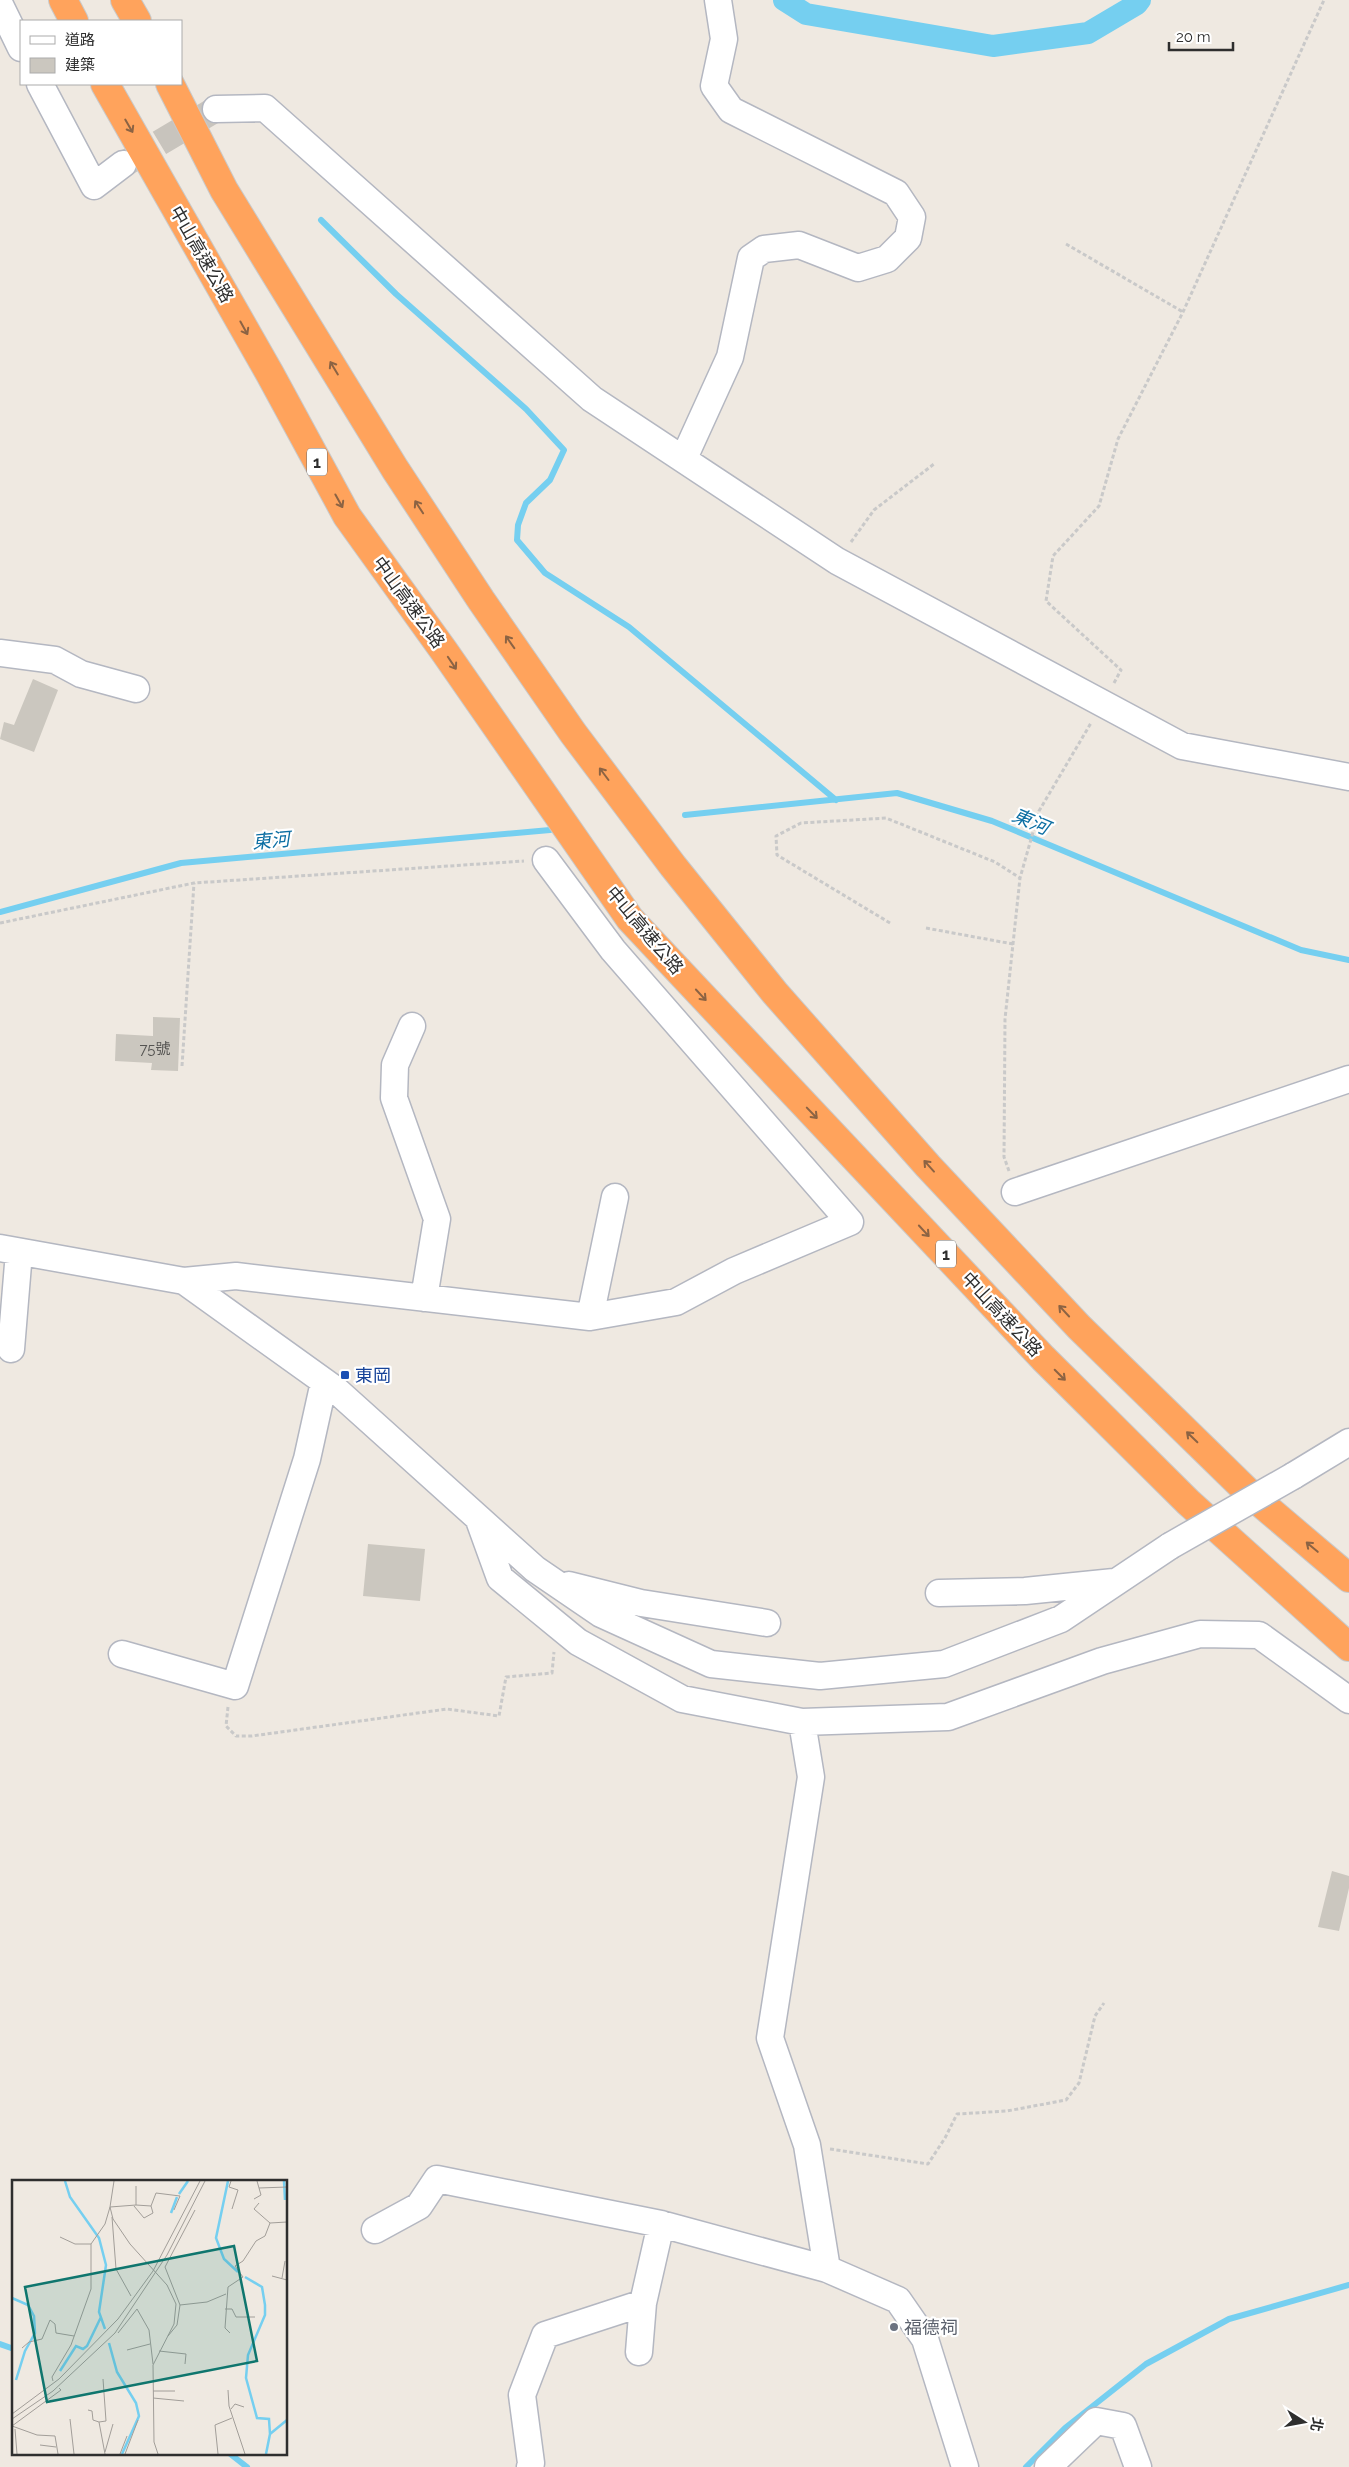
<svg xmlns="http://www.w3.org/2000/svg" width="1349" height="2467" font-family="Raleway,'Noto Sans TC',sans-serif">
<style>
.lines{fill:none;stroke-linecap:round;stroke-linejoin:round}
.stream{stroke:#75cff0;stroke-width:6}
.canal{stroke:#75cff0;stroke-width:22}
.building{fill:#cbc7bf}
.minor-tunnel{stroke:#c8c4bd;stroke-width:26;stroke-dasharray:26 13;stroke-linecap:butt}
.minor-casing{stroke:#b4b7c1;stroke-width:29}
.highway-casing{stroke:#c9c9c9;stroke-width:30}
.path{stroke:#c9c9c9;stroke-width:3;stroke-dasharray:4 2.5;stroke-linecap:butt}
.minor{stroke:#fff;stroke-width:26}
.highway{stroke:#ffa35c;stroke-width:28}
.minor-bridge-casing{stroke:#b4b7c1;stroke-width:29;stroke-linecap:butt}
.minor-bridge{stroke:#fff;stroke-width:26}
.oneway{stroke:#8c6343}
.transit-dot{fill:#1a4fb4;stroke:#fff;stroke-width:2}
.worship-dot{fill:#6b7280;stroke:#fff;stroke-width:2}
.labels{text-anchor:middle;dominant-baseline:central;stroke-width:4.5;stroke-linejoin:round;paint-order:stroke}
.number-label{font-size:15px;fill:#555452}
.shield{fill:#fff;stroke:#6d6d6d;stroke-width:1}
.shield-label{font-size:16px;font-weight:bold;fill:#2e2e2e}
.street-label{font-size:18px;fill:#2e2e2e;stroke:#fff}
.transit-label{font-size:18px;fill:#164399;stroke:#fff;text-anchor:start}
.worship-label{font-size:18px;fill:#5b616d;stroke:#fff;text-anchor:start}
.water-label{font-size:19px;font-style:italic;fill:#0d6fa3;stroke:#fff}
.inset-river{fill:none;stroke:#75cff0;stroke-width:2.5}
.inset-road{fill:none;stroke:#a29e99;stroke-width:1}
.view{fill:#0f766e;fill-opacity:0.15;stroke:#0f766e;stroke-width:2.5}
.inset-edge{fill:none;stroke:#2e2e2e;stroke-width:2.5}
</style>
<rect width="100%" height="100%" fill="#efe9e1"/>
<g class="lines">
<path class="stream" d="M 321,220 L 396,294 L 526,409 L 564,450 L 550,480 L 526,503 L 518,525 L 517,540 L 545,573 L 629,627 L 836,800
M 685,815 L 897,793 L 992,821 L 1301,950 L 1349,960
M 0,912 L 181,863 L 550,830
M 0,2344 L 14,2349
M 229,2453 L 247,2467
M 1026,2467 L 1065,2428 L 1146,2364 L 1229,2319 L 1349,2285"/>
<path class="canal" d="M 784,0 L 806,14 L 993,46 L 1088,33 L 1137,4 L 1140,0"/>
</g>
<path class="building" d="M 33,679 L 58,690 L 34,752 L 0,739 L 4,722 L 14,725 Z
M 153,1017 L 180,1018 L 178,1071 L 151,1070 L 152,1063 L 115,1061 L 116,1034 L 153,1036 Z
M 368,1544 L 425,1549 L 420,1601 L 363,1596 Z
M 1332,1871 L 1349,1876 L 1349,1888 L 1339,1931 L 1318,1927 Z"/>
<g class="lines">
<path class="minor-tunnel" d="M 126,163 L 216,109"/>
<defs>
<path id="minor" d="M 0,5 L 21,48
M 40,84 L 94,186 L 123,164
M 216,109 L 265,108 L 592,399 L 837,561 L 1182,746 L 1349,777
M 684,458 L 730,357 L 751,258 L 764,249 L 799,245 L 858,268 L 887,259 L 908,238 L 912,217 L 896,193 L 731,110 L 714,86 L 724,39 L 718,0
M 0,653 L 55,660 L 81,674 L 136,689
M 412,1026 L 395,1065 L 394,1098 L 437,1219 L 424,1298
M 1015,1192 L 1349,1079
M 0,1248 L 184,1281 L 336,1390 L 535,1569 L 601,1614 L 711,1664 L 820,1676 L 944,1664 L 1061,1619 L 1170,1546
M 184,1281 L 236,1276 L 590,1317 L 676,1302 L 734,1271 L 850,1222 L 613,950 L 546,860
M 590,1317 L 615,1197
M 11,1349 L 19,1252
M 1293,1476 L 1349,1442
M 479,1520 L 500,1578 L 578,1642 L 682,1699 L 802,1722 L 948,1717 L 1102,1661 L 1200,1634 L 1259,1635 L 1349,1700
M 569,1585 L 641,1603 L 767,1623
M 939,1593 L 1025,1591 L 1114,1582
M 122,1654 L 235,1686 L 307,1459 L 324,1382
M 802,1722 L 811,1777 L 770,2038 L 807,2145 L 827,2269
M 375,2230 L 419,2206 L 437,2179 L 661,2224 L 827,2269 L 898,2300 L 925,2339 L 965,2467
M 639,2352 L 643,2303
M 530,2467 L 531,2463 L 522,2395 L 545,2335 L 643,2303 L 661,2224
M 1048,2467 L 1096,2421 L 1123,2426 L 1138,2467"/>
<path id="highway" d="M 63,0 L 74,21
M 125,0 L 137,21
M 105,84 L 270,374 L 347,516 L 444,651 L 630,919 L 1043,1358 L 1188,1502 L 1349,1647
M 170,84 L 224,190 L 395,469 L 481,600 L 573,733 L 673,866 L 775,993 L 928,1166 L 1079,1327 L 1250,1494 L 1349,1578"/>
</defs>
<use href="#minor" class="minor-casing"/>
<use href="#highway" class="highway-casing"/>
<path class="path" d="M 1066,244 L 1183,312
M 851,542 L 874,510 L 934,464
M 1114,683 L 1121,670 L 1046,601 L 1053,556 L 1099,506 L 1118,439 L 1183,312 L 1324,0
M 0,923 L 194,883 L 524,861
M 890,923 L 777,855 L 776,836 L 801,823 L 886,818 L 995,862 L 1020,878
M 926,928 L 1013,944
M 182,1066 L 194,883
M 1009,1171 L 1004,1157 L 1005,1019 L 1020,878 L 1039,811 L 1091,723
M 228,1707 L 226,1726 L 236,1736 L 252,1736 L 447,1709 L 499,1716 L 506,1677 L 552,1673 L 554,1652
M 830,2149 L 928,2164 L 945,2138 L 957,2114 L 1007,2111 L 1066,2100 L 1079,2083 L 1095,2016 L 1104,2003"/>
<use href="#minor" class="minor"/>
<use href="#highway" class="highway"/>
<defs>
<path id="minor-bridge" d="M 1170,1546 L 1293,1476"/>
</defs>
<use href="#minor-bridge" class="minor-bridge-casing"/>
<use href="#minor-bridge" class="minor-bridge"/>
</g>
<defs><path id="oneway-shaft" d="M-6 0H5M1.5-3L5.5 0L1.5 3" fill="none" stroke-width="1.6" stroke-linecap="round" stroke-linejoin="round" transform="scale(1.25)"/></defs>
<g class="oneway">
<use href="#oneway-shaft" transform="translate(129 126) rotate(60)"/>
<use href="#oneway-shaft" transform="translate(244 328) rotate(61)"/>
<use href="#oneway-shaft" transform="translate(334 368) rotate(-121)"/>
<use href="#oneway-shaft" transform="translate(339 501) rotate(61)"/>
<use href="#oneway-shaft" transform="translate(419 507) rotate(-123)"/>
<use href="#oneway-shaft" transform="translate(510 642) rotate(-125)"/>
<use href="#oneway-shaft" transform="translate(452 663) rotate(56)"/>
<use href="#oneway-shaft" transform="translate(604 774) rotate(-127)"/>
<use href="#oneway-shaft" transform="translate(701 995) rotate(47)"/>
<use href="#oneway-shaft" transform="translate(812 1113) rotate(46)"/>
<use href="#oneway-shaft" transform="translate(929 1166) rotate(-132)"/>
<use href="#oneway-shaft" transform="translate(924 1231) rotate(47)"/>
<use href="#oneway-shaft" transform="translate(1064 1311) rotate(-133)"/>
<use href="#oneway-shaft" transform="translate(1060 1375) rotate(45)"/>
<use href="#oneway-shaft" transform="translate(1192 1437) rotate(-136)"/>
<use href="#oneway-shaft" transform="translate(1312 1547) rotate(-140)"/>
</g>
<rect class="transit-dot" x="340" y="1370" width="10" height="10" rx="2.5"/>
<circle class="worship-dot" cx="894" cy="2327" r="5"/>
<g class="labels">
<g class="number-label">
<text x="155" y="1049">75號</text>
</g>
<g class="shield">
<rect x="307" y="448.5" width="20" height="27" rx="4"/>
<rect x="936" y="1240.5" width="20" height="27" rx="4"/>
</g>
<g class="shield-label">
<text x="317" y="462">1</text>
<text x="946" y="1254">1</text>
</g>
<g class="street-label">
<text transform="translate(202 254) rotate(60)">中山高速公路</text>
<text transform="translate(409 602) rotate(54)">中山高速公路</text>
<text transform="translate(645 930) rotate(50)">中山高速公路</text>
<text transform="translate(1002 1314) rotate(47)">中山高速公路</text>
</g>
<g class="transit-label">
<text x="355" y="1375">東岡</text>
</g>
<g class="worship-label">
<text x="904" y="2327">福德祠</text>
</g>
<g class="water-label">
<text transform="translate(1031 821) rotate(23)">東河</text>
<text transform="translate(271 840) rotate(-5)">東河</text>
</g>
</g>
<g transform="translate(12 2180)">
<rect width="275" height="275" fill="#efe9e1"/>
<path class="inset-river" d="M 53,1 L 58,17 L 87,58 L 94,85 L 87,132 L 93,149M 216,1 L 204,58 L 212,79 L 226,92M 272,1 L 273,20M 167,14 L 176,1M 159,33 L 165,17M 233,97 L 250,107 L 253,125 L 253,135 L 236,175 L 234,198 L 245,238 L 257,239 L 258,254M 0,118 L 16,125 L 22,136 L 23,153 L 13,171 L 4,200M 97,163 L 105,192 L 124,223 L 127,236 L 110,274M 48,191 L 64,166 L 71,169 L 75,166 L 89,137M 254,274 L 258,254 L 275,240"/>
<path class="inset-road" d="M 102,1 L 98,27 L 101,39 L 118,64 L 155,105 L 164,124 L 162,144 L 141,185 L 142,262 L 146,274M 219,1 L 217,7 L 226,10 L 220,29M 245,1 L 247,8 L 275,7M 242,19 L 249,15 L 247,8M 247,23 L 242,29 L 258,43M 124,25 L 139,26 L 144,13 L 168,16 L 162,30M 122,26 L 132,38 L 141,33 L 139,26M 100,37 L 104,89 L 119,116M 48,57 L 63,64 L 79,64M 260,96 L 275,100M 270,98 L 273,81M 168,125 L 195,122 L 214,114M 213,129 L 220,129 L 224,137 L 243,137M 106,153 L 125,129 L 137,150 L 141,184M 218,153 L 213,148 L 216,107 L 231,97 L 223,86 L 231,81 L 244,61 L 253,56 L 258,43 L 275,42M 156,156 L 165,145 L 168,125 L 153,87 L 183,30M 10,168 L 17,162 L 30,159 L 38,140 L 43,144 L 44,153 L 62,156M 115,170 L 138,164M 147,171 L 174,174 L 173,184M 91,199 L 94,241 L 87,242 L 93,274M 41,201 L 40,197 L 59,165 L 79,109 L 79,64 L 93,44 L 98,27 L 124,25 L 124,6M 216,210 L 217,226 L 233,274M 141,211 L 163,211M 141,218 L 172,221M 219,229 L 223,224 L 232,227M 76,230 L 80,231 L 81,240 L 87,242M 0,234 L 47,199 L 106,139 L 141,91 L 188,1M 0,239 L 41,211 L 103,153 L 155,75 L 193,1M 58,239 L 62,274M 3,249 L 5,274M 28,265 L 44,267M 93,272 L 101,244M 46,274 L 43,256 L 25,255 L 0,246 L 49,210 L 47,208M 108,274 L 115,256M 113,274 L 126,240M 206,274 L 203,245 L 220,238"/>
<path class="view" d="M 222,66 L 245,181 L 35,222 L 13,107 Z"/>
<rect width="275" height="275" class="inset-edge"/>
</g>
<rect x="20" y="20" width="162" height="65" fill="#ffffff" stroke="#ababab"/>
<rect x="30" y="36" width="25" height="8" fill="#ffffff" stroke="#ababab"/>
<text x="65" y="45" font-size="15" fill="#2e2e2e">道路</text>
<rect x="30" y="58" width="25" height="15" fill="#cbc7bf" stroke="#ababab"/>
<text x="65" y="70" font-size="15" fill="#2e2e2e">建築</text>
<g transform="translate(1304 2422) rotate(101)" stroke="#ffffff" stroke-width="4" paint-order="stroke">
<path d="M0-4L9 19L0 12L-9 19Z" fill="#2e2e2e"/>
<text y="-8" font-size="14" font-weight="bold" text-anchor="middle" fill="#2e2e2e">北</text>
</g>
<path d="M1169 42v8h64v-8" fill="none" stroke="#2e2e2e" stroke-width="2.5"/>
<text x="1176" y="42" font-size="15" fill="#2e2e2e" stroke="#ffffff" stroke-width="4" paint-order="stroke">20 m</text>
</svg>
